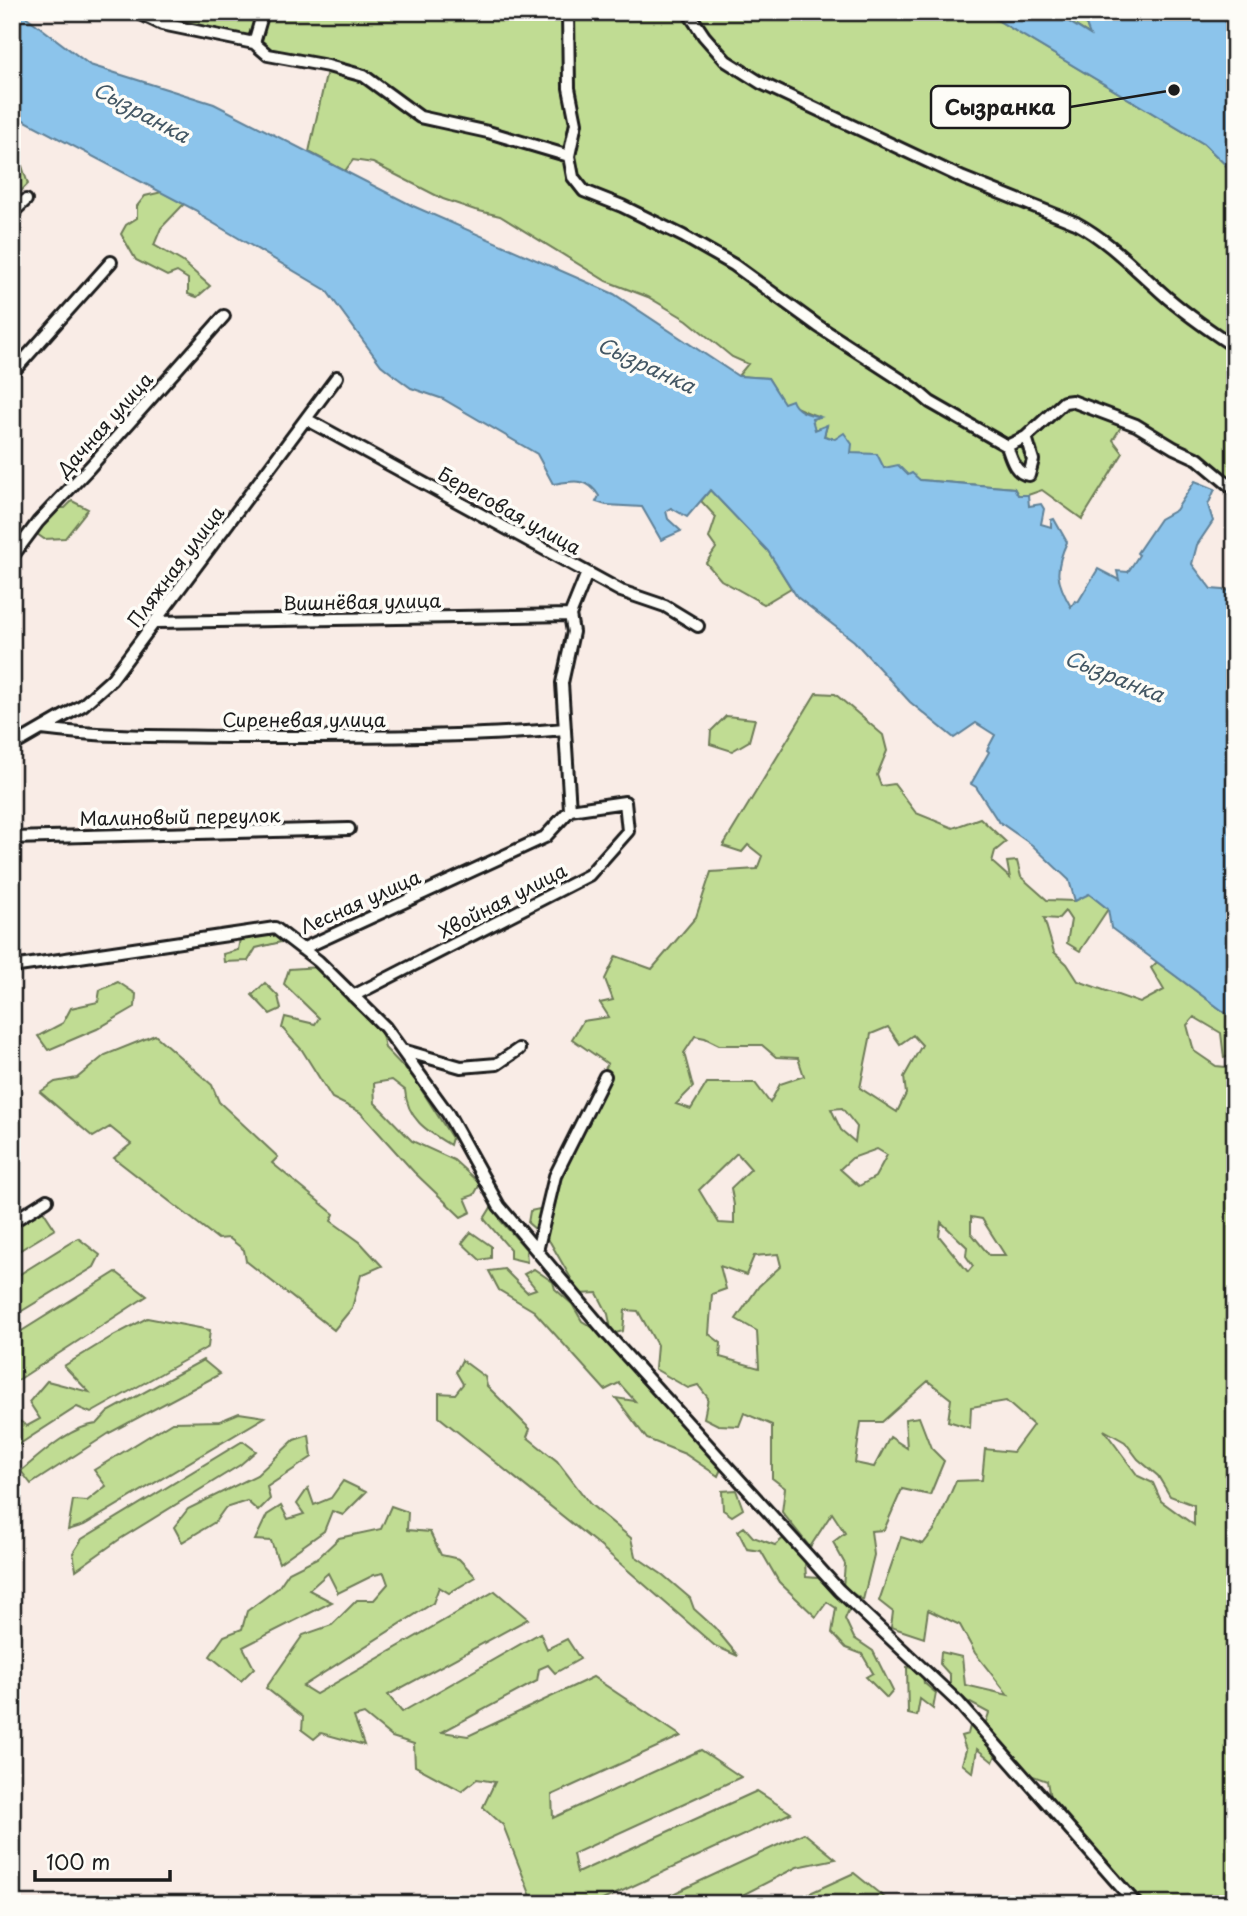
<svg xmlns="http://www.w3.org/2000/svg" width="1247" height="1916" font-family="'Playpen Sans',sans-serif">
<style>
.green{fill:#c0dc93;stroke:#6e7c58;stroke-width:2;fill-rule:evenodd}
.water{fill:#8cc4eb;stroke:#5f8198;stroke-width:2}
.lines{fill:none;stroke-linecap:round;stroke-linejoin:round}
.minor-casing{stroke:#1c1c1c;stroke-width:16}
.minor{stroke:#fdfcf7;stroke-width:10}
.labels{text-anchor:middle;dominant-baseline:central;stroke-width:7;stroke-linejoin:round;paint-order:stroke}
.street-label{font-size:19px;fill:#1c1c1c;stroke:#fdfcf7}
.water-label{font-size:21px;font-style:italic;fill:#435764;stroke:#fdfcf7}
.leader{fill:none;stroke:#1c1c1c;stroke-width:2.5}
.callout-dot{fill:#1c1c1c;stroke:#fdfcf7;stroke-width:2.5}
.callout{fill:#fdfcf7;stroke:#1c1c1c;stroke-width:2.5}
.callout-label{font-size:21px;text-anchor:middle;font-weight:bold;fill:#1c1c1c}
</style>
<rect width="100%" height="100%" fill="#f9ece6"/>
<filter id="ink" filterUnits="userSpaceOnUse"><feTurbulence type="fractalNoise" baseFrequency=".0143" numOctaves="2"/><feDisplacementMap in="SourceGraphic" scale="14" xChannelSelector="R" yChannelSelector="G"/><feConvolveMatrix kernelMatrix="1 2 1 2 8 2 1 2 1" color-interpolation-filters="sRGB"/></filter>
<g filter="url(#ink)">
<path class="green" d="M 137,12 L 980,12 L 997,20 L 1204,144 L 1235,174 L 1235,490 L 1198,459 L 1125,420 L 1113,440 L 1123,453 L 1082,519 L 1042,490 L 1028,495 L 1018,495 L 1014,488 L 920,480 L 884,468 L 850,453 L 835,439 L 824,436 L 827,426 L 814,430 L 812,419 L 818,416 C 806,413 796,405 784,404 L 768,378 L 738,376 L 748,364 L 732,357 L 687,320 L 648,297 L 606,281 L 500,216 L 475,210 L 443,199 L 373,163 L 353,160 L 345,171 L 309,152 L 328,66 L 268,55 L 254,43 Z
M 1053,12 L 1081,12 L 1091,35 Z
M 12,156 L 20,160 L 28,184 L 12,200 Z
M 162,192 L 184,204 L 161,228 L 154,245 L 183,262 L 210,286 L 197,297 L 188,294 L 188,279 L 177,272 L 167,276 L 136,260 L 121,234 L 126,225 L 137,218 L 137,206 L 145,196 Z
M 710,490 L 768,551 L 791,588 L 764,604 L 721,580 L 706,563 L 716,548 L 709,538 L 716,517 L 701,501 Z
M 72,501 L 88,509 L 65,538 L 44,539 L 37,534 L 55,508 L 65,508 Z
M 816,693 L 835,694 L 883,735 L 887,751 L 877,775 L 881,786 L 894,784 L 916,813 L 953,828 L 980,818 L 1006,842 L 995,851 L 992,862 L 1010,878 L 1007,862 L 1017,861 L 1021,877 L 1047,900 L 1075,901 L 1088,893 L 1108,909 L 1080,951 L 1067,943 L 1071,920 L 1065,911 L 1058,919 L 1044,918 L 1054,952 L 1067,964 L 1078,981 L 1140,1003 L 1164,990 L 1151,968 L 1157,962 L 1235,1020 L 1235,1054 L 1224,1058 L 1221,1033 L 1194,1017 L 1187,1025 L 1194,1051 L 1216,1066 L 1235,1068 L 1235,1360 L 1227,1365 L 1235,1376 L 1235,1904 L 1148,1904 L 1142,1899 L 1052,1809 L 1047,1781 L 1022,1772 L 983,1731 L 989,1713 L 950,1692 L 950,1675 L 940,1664 L 941,1652 L 962,1657 L 965,1685 L 1008,1695 L 975,1653 L 960,1625 L 928,1610 L 924,1638 L 891,1627 L 893,1612 L 879,1601 L 901,1537 L 923,1544 L 935,1529 L 956,1481 L 982,1480 L 985,1449 L 1013,1452 L 1033,1425 L 1006,1401 L 971,1407 L 970,1428 L 948,1421 L 951,1399 L 928,1381 L 882,1422 L 861,1422 L 855,1463 L 874,1467 L 890,1437 L 907,1448 L 905,1419 L 919,1417 L 931,1448 L 944,1461 L 930,1495 L 902,1489 L 884,1530 L 871,1531 L 874,1555 L 863,1600 L 843,1587 L 845,1564 L 833,1542 L 845,1533 L 832,1513 L 810,1547 L 782,1512 L 785,1488 L 772,1478 L 772,1425 L 744,1413 L 739,1426 L 718,1425 L 704,1418 L 708,1398 L 698,1385 L 688,1388 L 655,1369 L 657,1345 L 638,1311 L 625,1310 L 623,1331 L 612,1334 L 608,1314 L 597,1293 L 580,1294 L 550,1242 L 528,1223 L 530,1211 L 549,1207 L 594,1086 L 608,1064 L 572,1039 L 583,1021 L 609,1017 L 600,1003 L 613,1000 L 605,979 L 616,956 L 652,969 L 696,917 L 711,872 L 757,869 L 762,856 L 748,845 L 742,852 L 723,846 ZM 888,1027 L 900,1044 L 913,1035 L 922,1045 L 904,1077 L 906,1094 L 897,1112 L 860,1088 L 871,1034 ZM 695,1036 L 705,1038 L 719,1045 L 762,1045 L 776,1057 L 798,1058 L 804,1076 L 780,1084 L 770,1103 L 755,1083 L 707,1083 L 691,1109 L 676,1104 L 693,1087 L 684,1053 ZM 842,1108 L 857,1127 L 855,1142 L 841,1130 L 831,1109 ZM 877,1149 L 887,1155 L 875,1177 L 859,1186 L 840,1169 L 852,1158 ZM 737,1153 L 751,1169 L 731,1188 L 734,1205 L 734,1224 L 719,1223 L 699,1190 ZM 971,1217 L 982,1219 L 1005,1255 L 989,1255 L 971,1233 ZM 941,1222 L 967,1247 L 966,1256 L 973,1266 L 968,1272 L 939,1236 ZM 778,1254 L 781,1266 L 759,1286 L 736,1319 L 757,1331 L 759,1368 L 720,1357 L 721,1343 L 709,1334 L 712,1294 L 726,1289 L 720,1266 L 746,1275 L 754,1256 ZM 1104,1430 L 1125,1442 L 1138,1459 L 1158,1476 L 1170,1496 L 1194,1505 L 1194,1525 L 1161,1501 L 1153,1483 L 1138,1476 Z
M 726,716 L 755,719 L 749,741 L 732,751 L 710,744 L 711,731 Z
M 277,932 L 281,942 L 256,948 L 248,961 L 224,962 L 223,954 L 238,950 L 240,938 Z
M 319,967 L 382,1034 L 385,1048 L 414,1078 L 452,1138 L 450,1145 C 427,1131 407,1119 405,1090 L 392,1080 L 374,1083 L 375,1103 L 412,1141 L 454,1160 L 480,1184 L 474,1195 L 465,1198 L 471,1212 L 461,1217 L 414,1172 L 360,1112 L 332,1098 L 302,1050 L 282,1028 L 285,1017 L 315,1024 L 319,1018 L 284,984 L 289,969 Z
M 118,982 L 136,994 L 135,1007 L 97,1029 L 48,1050 L 38,1036 L 63,1023 L 71,1008 L 98,1002 L 100,990 Z
M 265,983 L 278,996 L 281,1009 L 270,1014 L 252,995 Z
M 155,1035 L 212,1085 L 219,1102 L 278,1157 L 272,1163 L 334,1214 L 331,1221 L 360,1242 L 382,1266 L 361,1275 L 352,1308 L 334,1330 L 246,1261 L 244,1250 L 229,1238 L 218,1239 L 114,1158 L 131,1144 L 110,1127 L 93,1137 L 40,1092 L 55,1082 L 77,1078 L 105,1055 Z
M 40,1206 L 55,1229 L 12,1255 L 12,1217 Z
M 492,1206 L 500,1211 L 500,1220 L 526,1249 L 527,1262 L 510,1258 L 510,1249 L 484,1219 Z
M 471,1232 L 491,1246 L 491,1258 L 480,1260 L 462,1243 Z
M 78,1238 L 100,1255 L 94,1267 L 12,1317 L 12,1279 Z
M 504,1269 L 527,1292 L 536,1289 L 524,1274 L 534,1269 L 553,1282 L 555,1289 L 572,1304 L 582,1321 L 600,1332 L 722,1467 L 718,1476 L 685,1454 L 647,1439 L 616,1398 L 635,1401 L 619,1383 L 605,1390 L 534,1311 L 499,1290 L 489,1271 Z
M 116,1272 L 147,1296 L 12,1384 L 12,1337 Z
M 147,1318 L 210,1330 L 208,1347 L 91,1413 L 77,1407 L 12,1449 L 12,1416 L 27,1426 L 40,1419 L 29,1402 L 47,1381 L 89,1392 L 64,1366 L 111,1337 Z
M 203,1360 L 220,1374 L 111,1432 L 31,1484 L 21,1471 C 40,1455 71,1426 97,1424 L 108,1412 Z
M 462,1360 L 485,1377 L 487,1386 L 530,1429 L 527,1437 L 557,1461 L 590,1504 L 631,1538 L 635,1556 L 663,1575 L 690,1598 L 694,1609 L 715,1628 L 738,1656 L 715,1646 L 600,1546 L 439,1417 L 439,1393 L 455,1394 L 463,1384 L 456,1372 Z
M 239,1413 L 265,1417 L 84,1525 L 68,1530 L 73,1500 L 87,1501 L 106,1486 L 94,1470 L 172,1422 L 220,1421 Z
M 309,1435 L 312,1457 L 267,1487 L 270,1499 L 258,1511 L 247,1501 L 225,1508 L 215,1522 L 182,1542 L 174,1527 L 188,1509 L 257,1475 L 294,1440 Z
M 243,1441 L 256,1451 L 240,1465 L 120,1539 L 76,1570 L 73,1553 L 82,1539 Z
M 343,1481 L 366,1492 L 343,1515 L 332,1511 L 324,1531 L 279,1563 L 271,1541 L 255,1540 L 267,1515 L 281,1506 L 288,1519 L 304,1514 L 297,1504 L 308,1488 L 314,1505 L 331,1498 Z
M 736,1490 L 743,1509 L 732,1516 L 723,1510 L 722,1491 Z
M 391,1506 L 408,1512 L 407,1530 L 430,1532 L 441,1555 L 459,1559 L 476,1577 L 449,1593 L 439,1587 L 433,1603 L 303,1686 L 316,1694 L 495,1591 L 528,1619 L 388,1695 L 402,1712 L 540,1633 L 547,1649 L 567,1639 L 580,1659 L 555,1673 L 548,1665 L 539,1669 L 537,1681 L 442,1732 L 468,1736 L 593,1677 L 681,1736 L 552,1795 L 553,1818 L 701,1750 L 741,1777 L 573,1854 L 577,1873 L 757,1791 L 791,1813 L 594,1904 L 534,1904 L 503,1825 L 483,1807 L 495,1782 L 477,1779 L 462,1791 L 415,1766 L 414,1744 L 392,1737 L 364,1714 L 354,1717 L 364,1745 L 321,1733 L 314,1739 L 302,1730 L 303,1717 L 266,1688 L 303,1635 L 332,1625 L 357,1600 L 374,1600 L 388,1584 L 384,1573 L 374,1575 L 338,1593 L 328,1573 L 309,1590 L 332,1602 L 243,1647 L 254,1668 L 241,1681 L 210,1656 L 224,1636 L 242,1629 L 247,1611 L 278,1588 L 289,1572 L 319,1557 L 339,1538 L 381,1529 Z
M 744,1527 L 753,1537 L 775,1545 L 785,1537 L 813,1559 L 805,1563 L 806,1577 L 818,1578 L 851,1605 L 845,1619 L 854,1638 L 873,1651 L 893,1691 L 887,1698 L 866,1677 L 873,1673 L 862,1654 L 846,1648 L 832,1633 L 836,1608 L 827,1602 L 816,1617 L 779,1582 L 761,1551 L 747,1549 L 738,1531 Z
M 907,1667 L 922,1670 L 924,1683 L 936,1693 L 933,1709 L 920,1699 L 917,1716 L 908,1714 Z
M 971,1722 L 996,1755 L 993,1762 L 977,1749 L 973,1773 L 962,1764 L 966,1750 L 961,1736 L 968,1734 Z
M 804,1833 L 836,1859 L 797,1867 L 725,1904 L 651,1904 Z
M 854,1873 L 885,1898 L 874,1904 L 786,1904 Z"/>
<path class="water" d="M 12,12 L 20,12 L 90,65 L 214,104 L 413,206 L 614,294 L 738,376 L 768,378 L 784,403 L 792,400 C 796,412 809,414 820,417 L 812,419 L 815,430 L 827,425 L 824,436 L 835,439 L 844,433 L 852,444 L 851,453 L 877,454 L 884,468 L 898,465 L 908,475 L 912,473 L 920,480 L 1014,488 L 1018,495 L 1028,495 L 1029,506 L 1041,504 L 1044,509 L 1041,524 L 1051,527 L 1051,520 L 1054,519 L 1067,542 C 1054,570 1056,581 1071,607 L 1075,601 L 1078,602 L 1098,569 L 1119,580 L 1117,571 L 1128,572 L 1139,555 L 1137,553 L 1160,519 L 1176,510 L 1195,481 L 1215,489 L 1208,505 L 1213,521 L 1197,545 L 1192,564 L 1211,589 L 1235,591 L 1235,1020 L 1111,928 L 1108,909 L 1089,894 L 1075,901 L 1069,880 L 1032,845 L 998,821 L 976,787 L 971,784 L 989,752 L 987,750 L 995,735 L 976,723 L 954,738 L 910,702 L 854,641 L 797,597 L 768,551 L 710,490 L 687,517 L 671,508 L 666,511 L 668,519 L 681,531 L 661,540 L 642,507 L 606,505 L 596,502 L 599,496 C 588,477 572,481 553,484 L 537,454 L 443,399 L 411,388 L 396,377 L 381,365 L 326,290 L 203,217 L 197,211 L 12,114 Z
M 980,12 L 1053,12 L 1090,35 L 1081,12 L 1235,12 L 1235,174 L 1204,144 L 997,20 Z"/>
<g class="lines">
<defs>
<path id="minor" d="M 137,12 L 162,24 L 254,43 L 268,55 L 328,66 L 364,76 L 420,117 L 488,132 L 569,156
M 568,12 L 569,88 L 576,123 L 569,156 L 573,177 L 584,191 L 622,206 L 683,236 L 734,265 L 818,326 L 915,389 L 930,402 L 1007,446 L 1026,437 L 1064,402 L 1072,401 L 1136,425 L 1174,448 L 1198,459 L 1235,490
M 688,12 L 704,36 L 726,61 L 761,83 L 963,178 L 1076,223 C 1109,241 1133,267 1161,292 C 1184,313 1209,330 1235,347
M 254,43 L 263,12
M 12,213 L 26,200
M 12,373 L 111,262
M 306,419 L 621,591 L 665,606 L 698,626
M 1007,446 C 1011,458 1015,474 1029,475 L 1033,460 L 1026,437
M 12,557 L 38,522 L 90,467 L 224,316
M 156,622 L 570,615
M 42,729 C 111,738 181,736 250,737 C 355,737 460,738 565,729
M 12,746 L 83,705 L 112,679 L 337,377
M 570,810 L 562,683 L 573,632 L 570,615 L 587,573
M 12,838 L 349,829
M 302,949 L 545,837 L 570,810 L 625,802 L 628,831 L 589,875 L 353,996
M 12,967 L 275,928 L 318,961 L 385,1027 L 448,1114 L 499,1206 L 609,1336 L 839,1590 L 959,1703 L 1136,1904
M 402,1050 L 461,1067 L 497,1064 L 519,1049
M 12,1222 L 47,1200
M 537,1251 L 555,1176 L 605,1076"/>
</defs>
<use href="#minor" class="minor-casing"/>
<use href="#minor" class="minor"/>
</g>
</g>
<g class="labels">
<g class="street-label">
<text transform="translate(104 424) rotate(-48)">Дачная улица</text>
<text transform="translate(510 510) rotate(29)">Береговая улица</text>
<text transform="translate(175 566) rotate(-53)">Пляжная улица</text>
<text transform="translate(362 601) rotate(-1)">Вишнёвая улица</text>
<text x="304" y="719">Сиреневая улица</text>
<text transform="translate(180 816) rotate(-1)">Малиновый переулок</text>
<text transform="translate(502 900) rotate(-27)">Хвойная улица</text>
<text transform="translate(360 901) rotate(-24)">Лесная улица</text>
</g>
<g class="water-label">
<text transform="translate(142 111) rotate(28)">Сызранка</text>
<text transform="translate(647 364) rotate(25)">Сызранка</text>
<text transform="translate(1115 675) rotate(22)">Сызранка</text>
</g>
</g>
<path class="leader" d="M1174 90L1070 107"/>
<circle class="callout-dot" cx="1174" cy="90" r="7"/>
<rect class="callout" x="931" y="86" width="139" height="42" rx="7"/>
<g class="callout-label">
<text x="1000" y="115">Сызранка</text>
</g>
<rect width="1247" height="1916" fill="none" stroke="#fdfcf7" stroke-width="42"/>
<rect x="21" y="21" width="1205" height="1874" fill="none" stroke="#1c1c1c" stroke-width="2.5" filter="url(#ink)"/>
<path d="M35 1870v10h135v-10" fill="none" stroke="#1c1c1c" stroke-width="3.5"/>
<text x="46" y="1870" font-size="21" fill="#1c1c1c" stroke="#fdfcf7" stroke-width="5" paint-order="stroke">100 m</text>
</svg>
